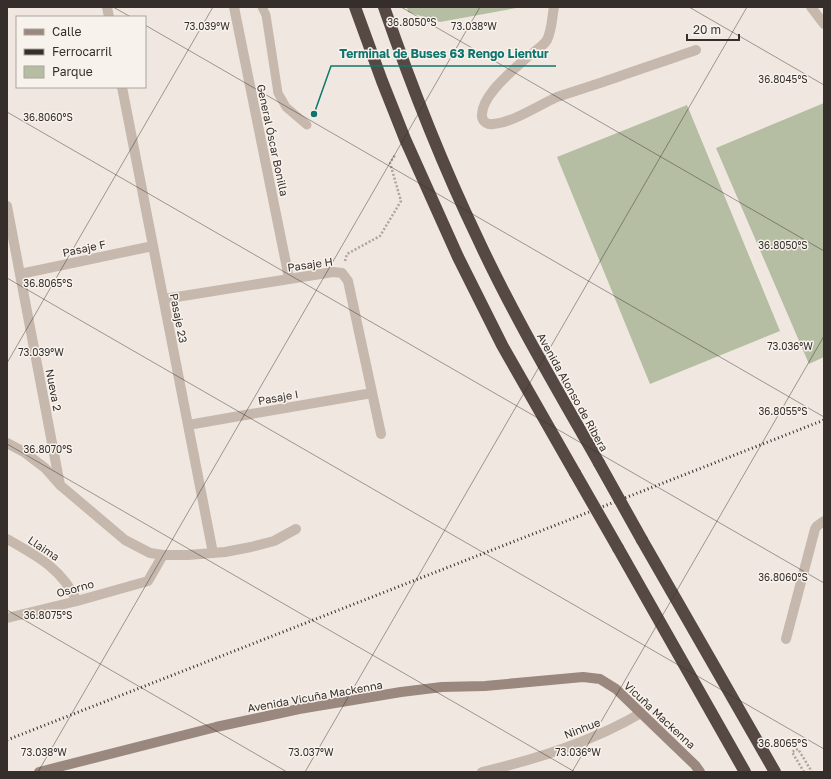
<svg xmlns="http://www.w3.org/2000/svg" width="831" height="779" font-family="'Golos Text',sans-serif">
<style>
.green{fill:#b5bea2}
.lines{fill:none;stroke-linecap:round;stroke-linejoin:round}
.path{stroke:#b3a297;stroke-width:2.5;stroke-dasharray:2 2;stroke-linecap:butt}
.lane{stroke:#c7b8ad;stroke-width:9}
.street{stroke:#c7b8ad;stroke-width:10}
.secondary{stroke:#9a887f;stroke-width:10}
.highway{stroke:#564843;stroke-width:12}
.rail{stroke:#362e2b;stroke-width:3;stroke-dasharray:1 3;stroke-linecap:butt}
.highway-bridge{stroke:#564843;stroke-width:12}
.ticks{fill:none;stroke:#362e2b;stroke-width:1;stroke-opacity:0.45}
.labels{text-anchor:middle;dominant-baseline:central;stroke-width:3;stroke-linejoin:round;paint-order:stroke}
.street-label{font-size:11px;fill:#362e2b;stroke:#f8f2ec}
.ticks-label{font-size:10px;text-anchor:middle;fill:#362e2b;stroke:#f8f2ec;stroke-width:3;stroke-linejoin:round;paint-order:stroke}
.leader{fill:none;stroke:#0f766e;stroke-width:1.5}
.callout-dot{fill:#0f766e;stroke:#f8f2ec;stroke-width:1.5}
.callout-label{font-size:12px;text-anchor:middle;font-weight:bold;fill:#0f766e;stroke:#f8f2ec;stroke-width:3;stroke-linejoin:round;paint-order:stroke}
</style>
<rect width="100%" height="100%" fill="#f0e8e0"/>
<path class="green" d="M 407,7 L 522,7 L 440,22 L 408,12 Z
M 824,103 L 824,357 L 809,364 L 716,148 Z
M 687,105 L 780,331 L 650,384 L 557,157 Z"/>
<g class="lines">
<path class="path" d="M 345,261 L 347,254 L 380,236 L 401,201 L 390,163 L 395,155
M 804,772 L 792,752 L 798,749 L 812,772"/>
<path class="lane" d="M 262,7 L 266,15 L 278,93 L 286,107 L 307,125"/>
<path class="street" d="M 107,7 L 109,17
M 234,7 L 289,278
M 554,7 C 552,17 552,30 547,40 C 542,48 531,53 524,60 C 511,72 480,97 482,117 C 483,122 488,125 493,124 C 512,123 539,105 557,97 C 572,92 588,87 603,82 C 634,71 665,61 696,50
M 811,7 L 824,24
M 122,87 L 213,553
M 7,206 L 60,485
M 20,274 L 153,246
M 164,299 L 333,272 L 342,273 L 348,281 L 381,434
M 188,425 L 372,393
M 7,443 L 24,452 L 45,468 L 60,485 L 125,540 L 150,553 L 163,555 L 188,555 L 225,552 L 251,547 L 274,541 L 296,529
M 7,539 C 37,556 61,568 77,601
M 7,618 L 77,601 L 148,581 L 163,555
M 786,639 L 815,529 L 817,526 L 824,521
M 482,772 C 537,759 592,742 641,713"/>
<path class="secondary" d="M 39,772 L 216,727 L 267,716 L 299,709 L 401,692 L 442,687 L 485,686 L 583,677 L 600,679 L 616,689 L 695,765 L 700,772"/>
<path class="highway" d="M 355,7 L 382,81 L 405,139 L 458,257 L 502,345 L 575,473
M 384,7 C 411,85 441,162 477,237 C 513,315 557,389 599,463
M 642,540 L 775,772
M 618,548 L 745,772"/>
<path class="rail" d="M 7,740 L 824,420"/>
<path class="highway-bridge" d="M 599,463 L 642,540
M 575,473 L 618,548"/>
</g>
<path class="ticks" d="M 113,7 L 131,17M 401,7 L 824,251M 689,7 L 824,85M 145,25 L 824,417M 7,112 L 824,583M 7,278 L 824,749M 7,363 L 213,7M 7,444 L 575,772M 7,610 L 287,772M 38,772 L 480,7M 305,772 L 747,7M 572,772 L 824,336"/>
<g class="labels">
<g class="street-label">
<text transform="translate(273 140) rotate(78)">General Óscar Bonilla</text>
<text transform="translate(84 248) rotate(-12)">Pasaje F</text>
<text transform="translate(310 264) rotate(-8)">Pasaje H</text>
<text transform="translate(179 318) rotate(79)">Pasaje 23</text>
<text transform="translate(54 390) rotate(79)">Nueva 2</text>
<text transform="translate(573 392) rotate(61)">Avenida Alonso de Ribera</text>
<text transform="translate(278 397) rotate(-10)">Pasaje I</text>
<text transform="translate(44 548) rotate(34)">Llaima</text>
<text transform="translate(75 588) rotate(-15)">Osorno</text>
<text transform="translate(315 696) rotate(-10)">Avenida Vicuña Mackenna</text>
<text transform="translate(660 715) rotate(43)">Vicuña Mackenna</text>
<text transform="translate(582 728) rotate(-21)">Ninhue</text>
</g>
</g>
<g class="ticks-label">
<text x="412" y="26">36.8050°S</text>
<text x="207" y="30">73.039°W</text>
<text x="474" y="30">73.038°W</text>
<text x="783" y="83">36.8045°S</text>
<text x="48" y="121">36.8060°S</text>
<text x="783" y="249">36.8050°S</text>
<text x="48" y="287">36.8065°S</text>
<text x="790" y="350">73.036°W</text>
<text x="41" y="356">73.039°W</text>
<text x="783" y="415">36.8055°S</text>
<text x="48" y="453">36.8070°S</text>
<text x="783" y="581">36.8060°S</text>
<text x="48" y="619">36.8075°S</text>
<text x="783" y="747">36.8065°S</text>
<text x="44" y="756">73.038°W</text>
<text x="311" y="756">73.037°W</text>
<text x="578" y="756">73.036°W</text>
</g>
<path class="leader" d="M314 114L331 66H556"/>
<circle class="callout-dot" cx="314" cy="114" r="4"/>
<g class="callout-label">
<text x="444" y="58">Terminal de Buses 63 Rengo Lientur</text>
</g>
<rect width="831" height="779" fill="none" stroke="#362e2b" stroke-width="16"/>
<rect x="16" y="16" width="130" height="72" fill="#f8f2ec" stroke="#aaa49f"/>
<rect x="24" y="29" width="20" height="6" fill="#9a887f" stroke="#aaa49f"/>
<text x="52" y="36" font-size="12" fill="#362e2b">Calle</text>
<rect x="24" y="49" width="20" height="6" fill="#362e2b" stroke="#aaa49f"/>
<text x="52" y="56" font-size="12" fill="#362e2b">Ferrocarril</text>
<rect x="24" y="66" width="20" height="12" fill="#b5bea2" stroke="#aaa49f"/>
<text x="52" y="76" font-size="12" fill="#362e2b">Parque</text>
<path d="M687 34v6h52v-6" fill="none" stroke="#362e2b" stroke-width="2"/>
<text x="693" y="34" font-size="12" fill="#362e2b" stroke="#f8f2ec" stroke-width="3" paint-order="stroke">20 m</text>
</svg>
